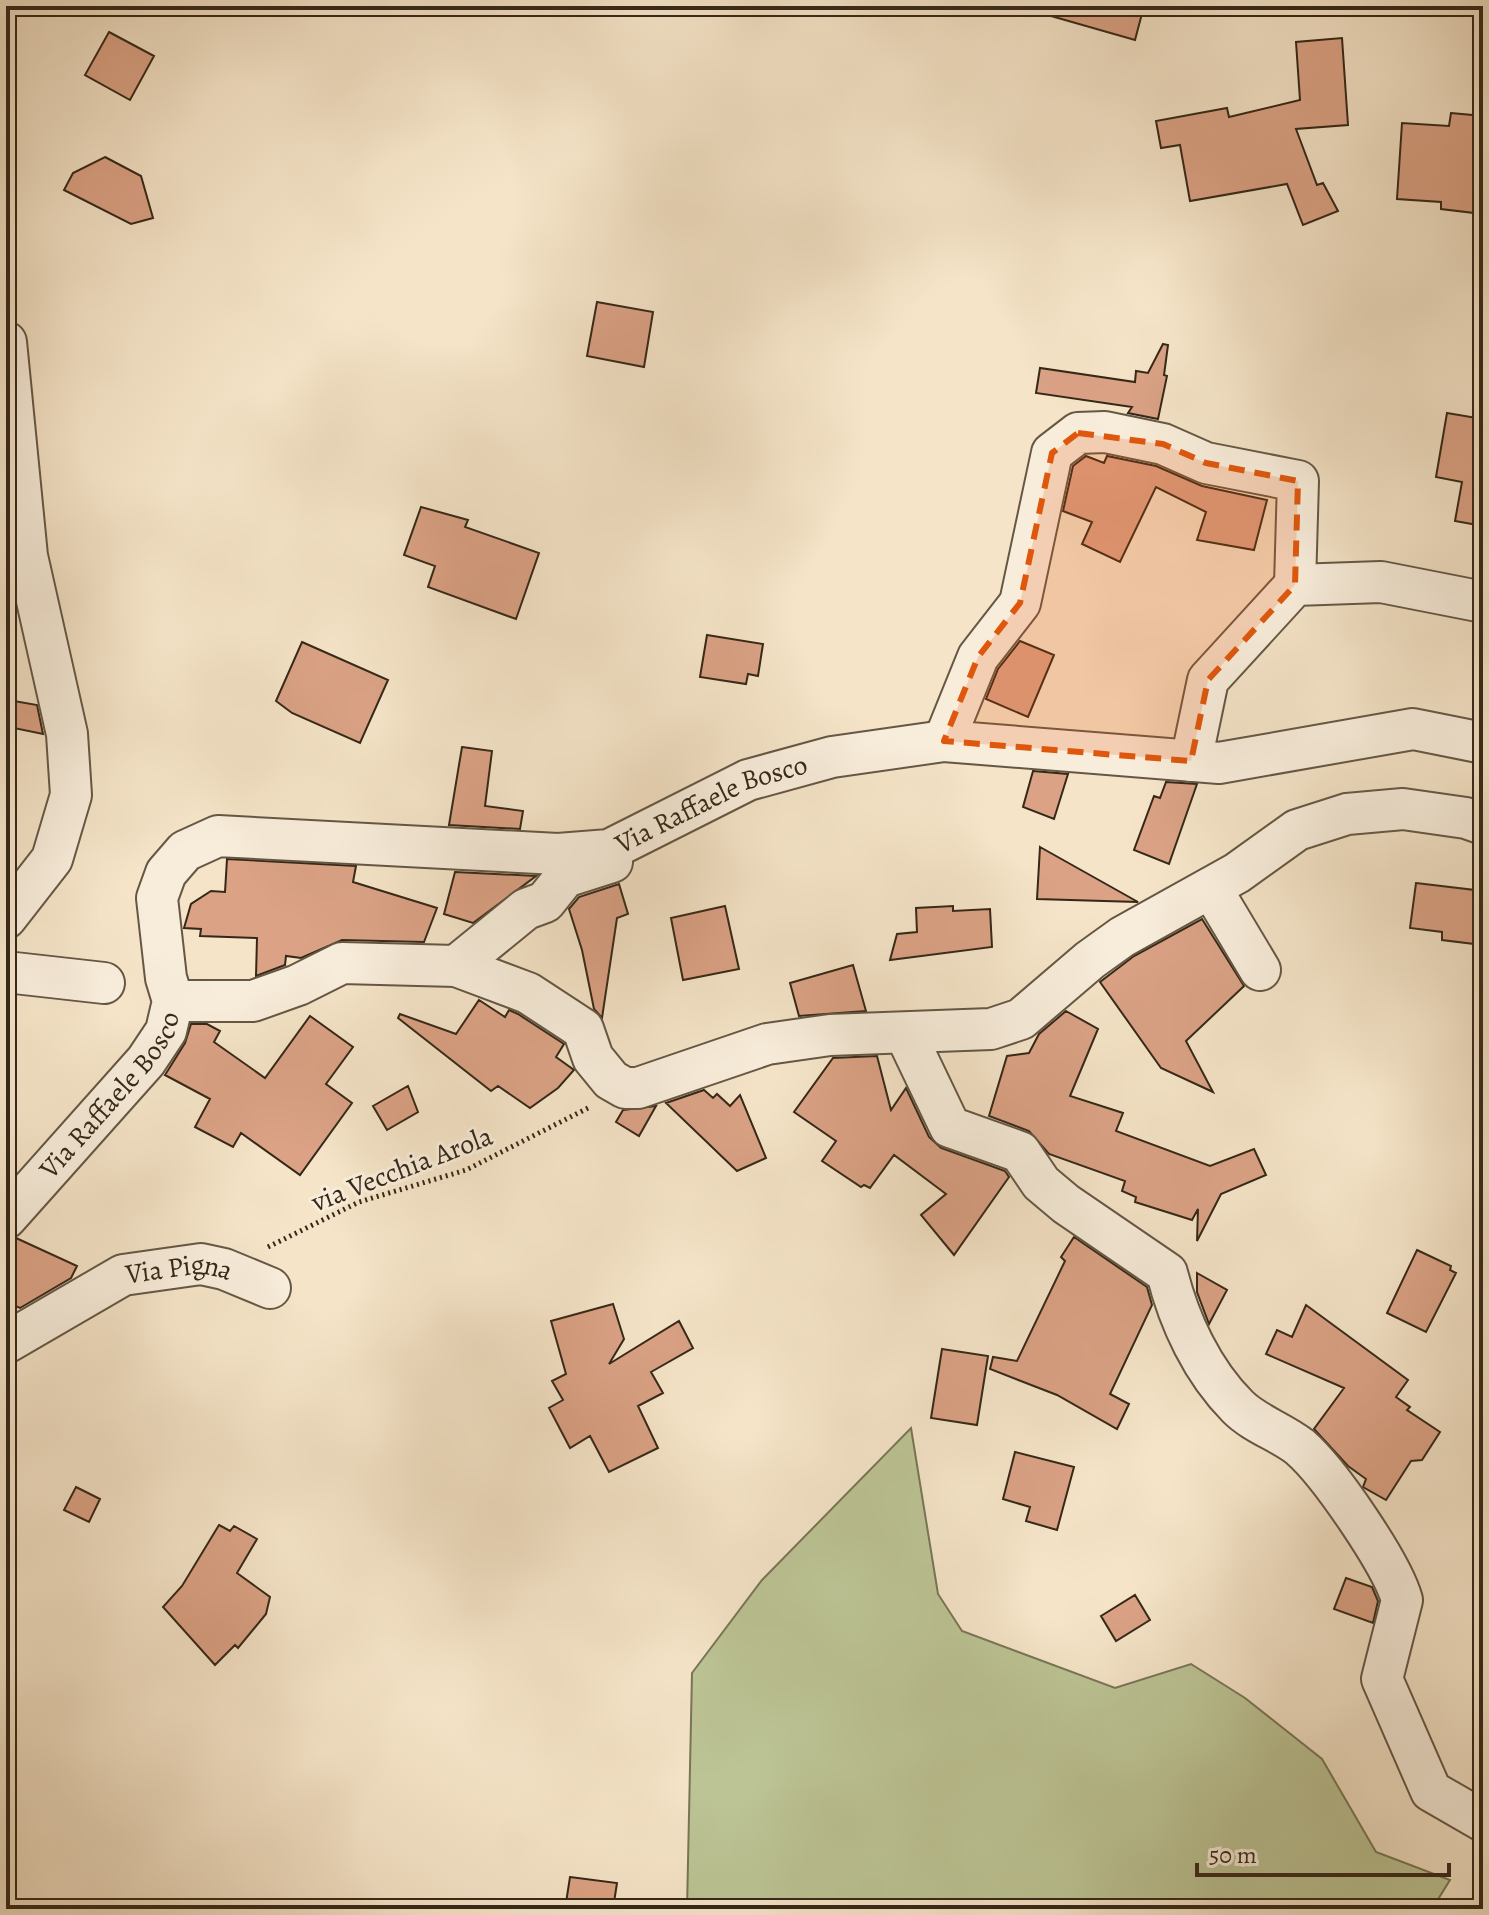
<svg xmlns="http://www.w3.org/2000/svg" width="1489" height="1915" font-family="Alegreya,serif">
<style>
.green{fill:#bcc495;stroke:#787656;stroke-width:2}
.building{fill:#dba285;stroke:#352818;stroke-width:2}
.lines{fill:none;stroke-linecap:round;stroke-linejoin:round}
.minor-casing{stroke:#655744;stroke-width:44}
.path{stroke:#352818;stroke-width:5;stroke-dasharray:2 4;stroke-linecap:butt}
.minor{stroke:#f8eddb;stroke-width:40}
.marked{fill:#df570d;fill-opacity:0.2;stroke:#df570d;stroke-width:6;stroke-dasharray:16 10;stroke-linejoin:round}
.labels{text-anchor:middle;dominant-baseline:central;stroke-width:6;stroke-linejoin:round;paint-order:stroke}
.street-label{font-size:28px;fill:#352818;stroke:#f8eddb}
</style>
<rect width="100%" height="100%" fill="#f5e4c8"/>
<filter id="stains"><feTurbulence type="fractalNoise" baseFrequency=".0025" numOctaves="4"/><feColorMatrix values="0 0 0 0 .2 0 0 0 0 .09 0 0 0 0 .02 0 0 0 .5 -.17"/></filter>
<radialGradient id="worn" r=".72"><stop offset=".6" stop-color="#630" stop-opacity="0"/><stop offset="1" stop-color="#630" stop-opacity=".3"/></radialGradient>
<path class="green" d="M 911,1428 L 938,1594 L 962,1631 L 1115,1688 L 1191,1664 L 1245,1698 L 1322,1759 L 1376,1852 L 1450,1880 L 1432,1909 L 687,1909 L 692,1673 L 762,1580 Z"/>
<path class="building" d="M 1045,6 L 1144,6 L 1135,40 L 1044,14 Z
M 109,32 L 154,56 L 130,100 L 85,75 Z
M 1342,38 L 1348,125 L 1296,129 L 1317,185 L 1323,183 L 1338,211 L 1303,225 L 1287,184 L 1190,201 L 1180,145 L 1161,148 L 1156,121 L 1227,108 L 1229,117 L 1300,100 L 1296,42 Z
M 1451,113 L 1483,116 L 1483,214 L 1441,209 L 1441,202 L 1397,199 L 1402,123 L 1449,126 Z
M 105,157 L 141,176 L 153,218 L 131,224 L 64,190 L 73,173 Z
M 597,302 L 653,312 L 644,367 L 587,356 Z
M 1163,344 L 1168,345 L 1164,375 L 1167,376 L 1158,419 L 1128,413 L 1132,407 L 1036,393 L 1040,368 L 1135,382 L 1136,371 L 1148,373 Z
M 1447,413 L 1483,419 L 1483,526 L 1455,521 L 1462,482 L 1436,477 Z
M 1086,456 L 1104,463 L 1107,456 L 1156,466 L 1202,486 L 1267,500 L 1254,550 L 1197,540 L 1206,512 L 1156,487 L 1120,562 L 1082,544 L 1092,522 L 1063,511 L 1073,466 Z
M 421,507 L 468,520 L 465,527 L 539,553 L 516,619 L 428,587 L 435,566 L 404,555 Z
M 707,635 L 763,644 L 758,676 L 748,674 L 746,684 L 700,677 Z
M 1020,641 L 1054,655 L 1028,717 L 986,699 L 998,669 Z
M 302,642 L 388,680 L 360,743 L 292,713 L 276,701 Z
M 14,701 L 37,705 L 43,734 L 9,727 Z
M 462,747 L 492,751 L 485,806 L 523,811 L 520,829 L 449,825 Z
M 1033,771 L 1068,774 L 1054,819 L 1023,807 Z
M 1166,782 L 1197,784 L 1169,864 L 1134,850 L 1154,796 L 1160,798 Z
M 1040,847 L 1138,902 L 1037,899 Z
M 227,859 L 356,866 L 353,882 L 437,908 L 424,942 L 342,940 L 301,958 L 286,956 L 285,965 L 256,976 L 257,938 L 200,936 L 201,929 L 184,928 L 191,904 L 211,891 L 225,892 Z
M 455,872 L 536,876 L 473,923 L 444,914 Z
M 1416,883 L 1483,891 L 1483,945 L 1442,940 L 1442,932 L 1410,928 Z
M 619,884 L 628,914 L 617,918 L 602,1018 L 594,1009 L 582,950 L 569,909 L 579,897 Z
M 725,906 L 739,969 L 683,980 L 671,918 Z
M 953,906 L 953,911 L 990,909 L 992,947 L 890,960 L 897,934 L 917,932 L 916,908 Z
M 1202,919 L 1244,986 L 1186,1041 L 1213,1092 L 1161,1068 L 1100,982 L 1134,956 Z
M 853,965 L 866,1011 L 799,1016 L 790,983 Z
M 479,1000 L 505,1017 L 509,1010 L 518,1014 L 564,1044 L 556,1057 L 574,1070 L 558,1088 L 530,1108 L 498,1086 L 491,1091 L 398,1018 L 400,1014 L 456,1034 Z
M 1066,1011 L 1098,1029 L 1070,1096 L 1123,1113 L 1116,1131 L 1210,1166 L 1254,1149 L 1266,1175 L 1221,1194 L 1197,1241 L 1198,1209 L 1192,1220 L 1135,1202 L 1136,1197 L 1122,1191 L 1125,1181 L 1049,1154 L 1029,1131 L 989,1116 L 1007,1056 L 1029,1053 L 1039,1034 Z
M 310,1016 L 353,1047 L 326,1084 L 352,1103 L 300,1175 L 241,1133 L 233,1147 L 195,1127 L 210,1099 L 165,1075 L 185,1043 L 191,1024 L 207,1024 L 220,1031 L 214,1042 L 265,1078 Z
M 877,1056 L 891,1110 L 906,1088 L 929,1137 L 941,1148 L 1005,1171 L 1009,1177 L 954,1255 L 921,1215 L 946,1194 L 894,1155 L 870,1188 L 864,1185 L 861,1187 L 822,1161 L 836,1141 L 794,1112 L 833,1058 Z
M 408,1086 L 418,1112 L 387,1130 L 373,1106 Z
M 704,1090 L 713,1098 L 717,1094 L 730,1106 L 740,1095 L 766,1158 L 737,1171 L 666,1103 Z
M 656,1106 L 639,1136 L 616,1122 L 623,1110 Z
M 1074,1237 L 1147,1287 L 1152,1305 L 1110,1394 L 1129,1404 L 1117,1429 L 1057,1395 L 990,1369 L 993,1357 L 1017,1361 L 1065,1261 L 1061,1257 Z
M 16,1238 L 77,1266 L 71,1278 L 20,1308 L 6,1302 L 6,1240 Z
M 1417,1250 L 1451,1266 L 1450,1270 L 1456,1273 L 1426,1332 L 1387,1313 Z
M 1197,1273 L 1227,1290 L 1209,1324 L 1197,1292 Z
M 613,1304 L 624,1339 L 609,1364 L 679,1321 L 693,1348 L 651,1372 L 663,1393 L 638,1406 L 658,1448 L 609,1472 L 590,1436 L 570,1448 L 549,1408 L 563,1400 L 552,1381 L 566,1374 L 551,1321 Z
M 1306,1305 L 1408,1380 L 1396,1397 L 1410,1407 L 1407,1410 L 1440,1432 L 1422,1460 L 1411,1461 L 1386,1500 L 1363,1487 L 1366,1479 L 1348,1466 L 1314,1429 L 1344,1388 L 1266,1354 L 1277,1330 L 1292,1337 Z
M 942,1349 L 988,1356 L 977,1425 L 931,1418 Z
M 1015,1452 L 1074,1467 L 1057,1530 L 1026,1521 L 1030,1507 L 1003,1499 Z
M 76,1487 L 100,1499 L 89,1522 L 64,1510 Z
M 219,1525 L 230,1531 L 234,1526 L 257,1539 L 237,1573 L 270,1597 L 266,1614 L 238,1648 L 235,1645 L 215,1665 L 163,1607 L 182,1586 Z
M 1346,1578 L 1372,1587 L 1378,1601 L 1373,1623 L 1334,1609 Z
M 1135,1595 L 1150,1620 L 1116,1641 L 1101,1616 Z
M 570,1877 L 617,1883 L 613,1909 L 565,1909 Z"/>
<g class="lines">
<defs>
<g id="minor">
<path d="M 6,342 L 27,556 L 67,734 L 71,795 L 52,859 L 6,918"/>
<path d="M 944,741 L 978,657 L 1020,603 L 1052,453 L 1078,433 L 1105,432 L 1163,444 L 1206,463 L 1298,481 L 1295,585"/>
<path d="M 1191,761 L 1208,680 L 1295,585 L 1381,582 L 1483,602"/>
<path d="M 1211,888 L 1260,970"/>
<path d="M 456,966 L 526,909 L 545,902 L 565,877 L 612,862"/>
<path d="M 6,972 L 104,983"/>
<path d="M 173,1001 L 253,1001 L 298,985 L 342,963 L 456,966 L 528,993 L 583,1029 L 593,1058 L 611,1080 L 625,1088 L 638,1088 L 767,1044 L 830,1035 L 991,1029 L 1021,1019 L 1090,960 L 1122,937 L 1237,873 L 1297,830 L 1347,814 L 1403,809 L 1466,818 L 1483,824"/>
<path d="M 905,1033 L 950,1127 L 1020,1152 L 1041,1183 L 1066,1204 L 1167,1273 C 1179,1321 1202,1371 1238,1407 C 1255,1424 1281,1432 1300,1447 C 1329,1472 1392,1564 1402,1600 L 1382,1679 L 1431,1791 L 1483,1821"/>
<path id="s1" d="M 6,1218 L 146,1061 L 166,1031 L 173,1001 L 166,978 L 157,898 L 166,873 L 185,851 L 218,836 L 558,854 L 609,850 L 748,780 L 832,757 L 944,741 L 1219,763 L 1413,729 L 1483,743"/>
<path id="s2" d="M 6,1343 L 123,1275 L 201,1264 L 224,1269 L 270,1288"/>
</g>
</defs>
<use href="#minor" class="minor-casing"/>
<path class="path" d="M 268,1247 L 359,1202 L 466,1170 L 588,1108"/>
<use href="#minor" class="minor"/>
</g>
<path class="marked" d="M 1078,433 L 1163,444 L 1206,463 L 1298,481 L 1295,585 L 1208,680 L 1191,761 L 944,741 L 978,657 L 1020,603 L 1052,453 Z"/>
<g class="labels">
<g class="street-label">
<text stroke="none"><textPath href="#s1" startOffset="978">Via Raffaele Bosco</textPath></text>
<text stroke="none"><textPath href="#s1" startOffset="162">Via Raffaele Bosco</textPath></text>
<text transform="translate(402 1169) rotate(-21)">via Vecchia Arola</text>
<text stroke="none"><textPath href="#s2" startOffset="192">Via Pigna</textPath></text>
</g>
</g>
<rect width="1489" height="1915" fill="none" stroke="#f5e4c8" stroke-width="32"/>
<rect x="8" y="8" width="1473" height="1899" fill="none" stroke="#352818" stroke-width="4"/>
<rect x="16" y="16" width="1457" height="1883" fill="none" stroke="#352818" stroke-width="2"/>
<path d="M1197 1863v12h252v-12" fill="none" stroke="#352818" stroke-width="4"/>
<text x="1209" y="1863" font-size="24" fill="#352818" stroke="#f8eddb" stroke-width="6" paint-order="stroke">50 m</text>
<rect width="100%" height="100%" filter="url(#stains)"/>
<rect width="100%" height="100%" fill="url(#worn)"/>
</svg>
